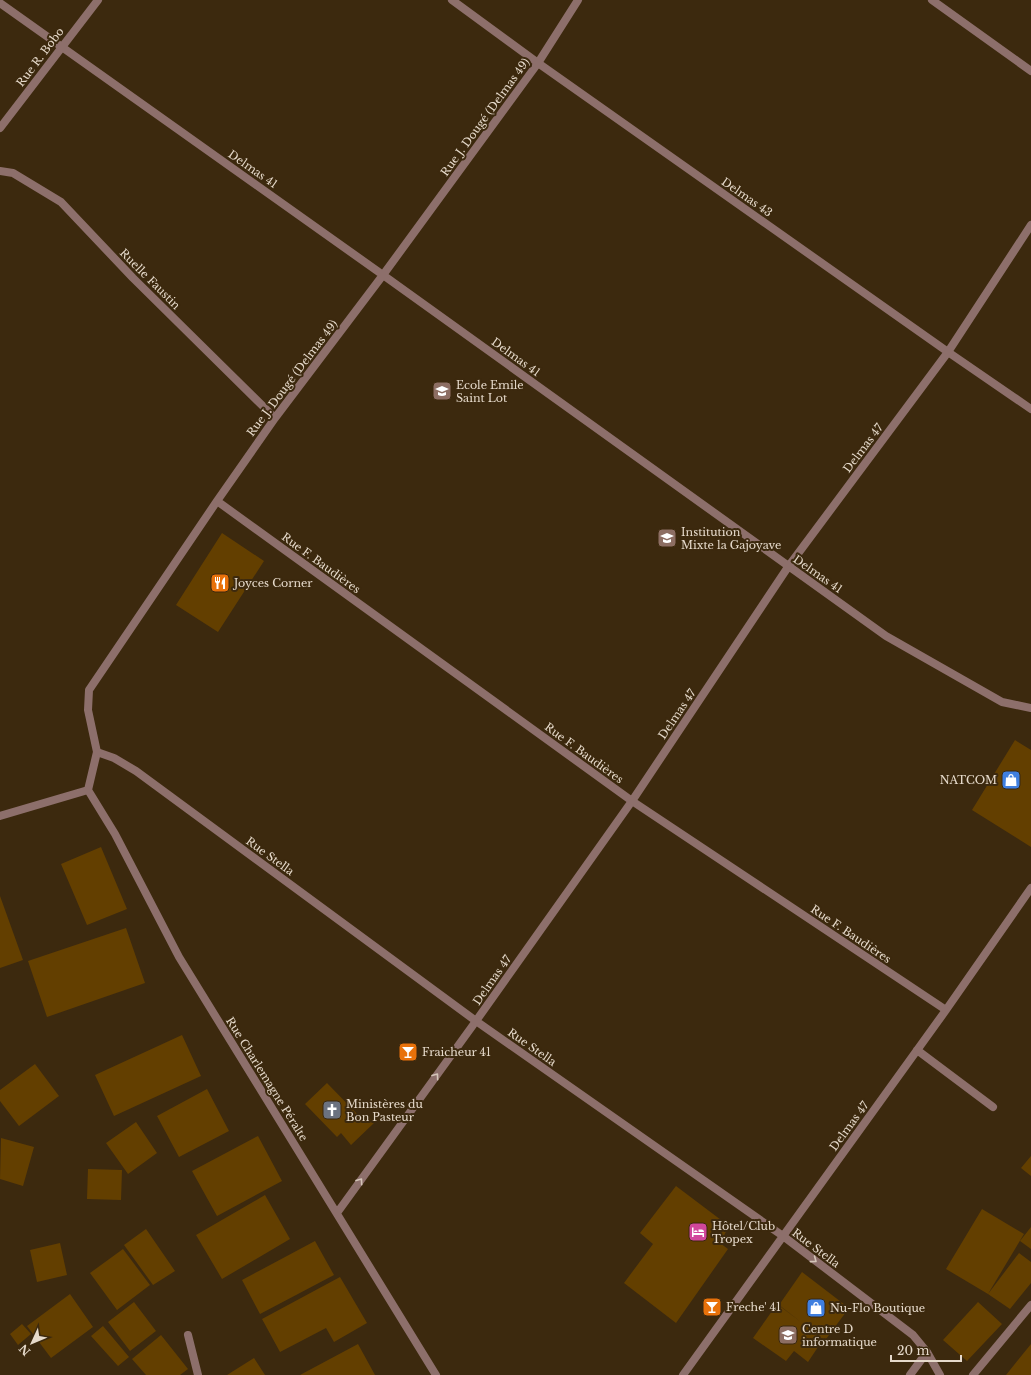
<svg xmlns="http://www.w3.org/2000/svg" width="1031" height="1375" font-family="'Libre Baskerville',serif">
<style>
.building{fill:#633f00}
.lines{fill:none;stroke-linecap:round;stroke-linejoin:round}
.service{stroke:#8d6f6b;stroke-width:8}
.minor{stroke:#8d6f6b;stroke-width:8}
.oneway{stroke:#d4c5b8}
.labels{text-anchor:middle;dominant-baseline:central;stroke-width:4;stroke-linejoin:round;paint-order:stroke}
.street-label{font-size:11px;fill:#e6dacb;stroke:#3c290e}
.poi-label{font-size:11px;fill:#e6dacb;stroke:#3c290e;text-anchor:start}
</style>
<rect width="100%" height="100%" fill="#3c290e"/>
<path class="building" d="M 222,533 L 264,561 L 218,632 L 176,605 Z
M 1015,740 L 1031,750 L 1031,847 L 972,810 Z
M 101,847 L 127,909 L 87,925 L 61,864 Z
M 0,896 L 23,960 L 0,968 Z
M 126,928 L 145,983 L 47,1017 L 28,961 Z
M 182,1035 L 201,1076 L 114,1116 L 95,1075 Z
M 35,1064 L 59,1096 L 19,1126 L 0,1101 L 0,1090 Z
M 327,1083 L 362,1119 L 367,1115 L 374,1123 L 351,1145 L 341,1133 L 337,1137 L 305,1104 Z
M 207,1089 L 229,1131 L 179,1157 L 157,1116 Z
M 136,1122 L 157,1153 L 128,1174 L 106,1143 Z
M 258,1136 L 282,1181 L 217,1216 L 192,1171 Z
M 1,1138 L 34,1147 L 23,1186 L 0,1179 Z
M 1031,1156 L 1031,1176 L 1021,1168 Z
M 88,1169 L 122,1170 L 121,1200 L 87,1199 Z
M 676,1186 L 729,1226 L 720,1243 L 728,1249 L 676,1323 L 624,1283 L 653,1244 L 640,1233 Z
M 265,1195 L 290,1239 L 222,1279 L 196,1235 Z
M 982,1209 L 1024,1234 L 988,1294 L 1019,1253 L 1031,1262 L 1031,1283 L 1010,1309 L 988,1294 L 946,1269 Z
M 1031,1227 L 1031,1249 L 1020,1241 Z
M 146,1229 L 175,1271 L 153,1285 L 124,1245 Z
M 315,1241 L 334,1275 L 260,1314 L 242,1280 Z
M 60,1243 L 67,1275 L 37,1282 L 30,1250 Z
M 123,1249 L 150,1285 L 117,1310 L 90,1273 Z
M 802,1272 L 849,1308 L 826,1339 L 824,1338 L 808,1362 L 794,1351 L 786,1361 L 753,1338 L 777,1304 L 801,1322 L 779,1305 Z
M 340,1277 L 367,1323 L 334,1342 L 326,1328 L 280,1352 L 262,1319 Z
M 70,1294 L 93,1327 L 51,1358 L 27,1326 Z
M 134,1302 L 156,1331 L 130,1351 L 108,1322 Z
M 978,1302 L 1002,1324 L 967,1361 L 943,1340 Z
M 22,1324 L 31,1334 L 18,1345 L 10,1334 Z
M 103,1326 L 129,1357 L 118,1366 L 91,1336 Z
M 161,1335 L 188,1369 L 180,1375 L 146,1375 L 132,1359 Z
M 358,1344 L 375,1375 L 300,1375 Z
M 1031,1344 L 1031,1375 L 1006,1375 Z
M 254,1358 L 265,1375 L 227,1375 Z"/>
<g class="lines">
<path class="service" d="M 188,1335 L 198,1375"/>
<path class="minor" d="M 452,0 L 538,63 L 948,352 L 1031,409
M 932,0 L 1031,71
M 0,3 L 383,275 L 886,636 L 1002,702 L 1031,708
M 0,128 L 98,0
M 0,171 L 13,173 L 61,202 L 133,278 L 275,418
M 217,501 L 632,801 L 946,1010
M 97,752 L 114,758 L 136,771 L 476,1021 L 783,1236 L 913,1335 L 927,1352 L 940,1375
M 88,790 L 97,752 L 88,710 L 89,690 L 217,501 L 275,418 L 383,275 L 538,63 L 578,0
M 88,790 L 115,834 L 179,957 L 436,1375
M 0,816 L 88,790
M 917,1050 L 993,1107
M 337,1213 L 476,1021 L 632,801 L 788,567 L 948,352 L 1031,225
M 683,1375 L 946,1010 L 1031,888
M 910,1375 L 927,1352
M 973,1375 L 1031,1305"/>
</g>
<defs><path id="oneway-chevron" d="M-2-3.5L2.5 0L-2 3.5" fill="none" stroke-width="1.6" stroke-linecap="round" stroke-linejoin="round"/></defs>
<g class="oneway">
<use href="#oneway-chevron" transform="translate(436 1076) rotate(-54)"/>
<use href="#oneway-chevron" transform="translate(360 1181) rotate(-54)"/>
<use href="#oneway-chevron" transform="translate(814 1260) rotate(37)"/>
</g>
<defs>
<symbol id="school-square" viewBox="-11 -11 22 22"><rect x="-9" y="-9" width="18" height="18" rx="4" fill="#8d6e63" stroke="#3c290e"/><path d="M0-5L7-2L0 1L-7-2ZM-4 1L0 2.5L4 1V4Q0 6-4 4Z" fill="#fff"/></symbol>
<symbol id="restaurant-square" viewBox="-11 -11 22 22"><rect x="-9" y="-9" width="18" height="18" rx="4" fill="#e8710a" stroke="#3c290e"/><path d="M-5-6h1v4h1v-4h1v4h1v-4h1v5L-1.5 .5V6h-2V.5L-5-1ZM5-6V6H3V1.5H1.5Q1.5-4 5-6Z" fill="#fff"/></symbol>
<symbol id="shop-square" viewBox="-11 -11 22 22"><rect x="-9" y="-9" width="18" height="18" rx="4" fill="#3f7fe0" stroke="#3c290e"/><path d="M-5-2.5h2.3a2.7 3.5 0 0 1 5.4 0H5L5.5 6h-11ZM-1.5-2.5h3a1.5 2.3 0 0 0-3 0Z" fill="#fff"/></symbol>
<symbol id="bar-square" viewBox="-11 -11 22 22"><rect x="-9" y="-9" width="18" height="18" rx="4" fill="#e8710a" stroke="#3c290e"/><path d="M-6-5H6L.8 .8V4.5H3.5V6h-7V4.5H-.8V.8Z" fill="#fff"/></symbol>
<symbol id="church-square" viewBox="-11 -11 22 22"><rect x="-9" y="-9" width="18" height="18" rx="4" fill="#6b7280" stroke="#3c290e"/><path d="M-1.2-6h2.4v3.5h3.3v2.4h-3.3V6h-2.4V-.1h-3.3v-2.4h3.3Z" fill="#fff"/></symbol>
<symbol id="hotel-square" viewBox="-11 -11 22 22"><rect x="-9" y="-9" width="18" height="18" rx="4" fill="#d1479c" stroke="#3c290e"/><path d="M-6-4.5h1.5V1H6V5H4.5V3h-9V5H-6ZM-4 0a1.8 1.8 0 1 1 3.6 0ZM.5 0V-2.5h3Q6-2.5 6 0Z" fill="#fff"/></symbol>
</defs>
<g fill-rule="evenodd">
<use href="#school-square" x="431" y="380" width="22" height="22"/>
<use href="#school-square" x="656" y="527" width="22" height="22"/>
<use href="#restaurant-square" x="209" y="572" width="22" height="22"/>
<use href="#shop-square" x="1000" y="769" width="22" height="22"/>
<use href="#bar-square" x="397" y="1041" width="22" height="22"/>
<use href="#church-square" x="321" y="1099" width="22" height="22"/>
<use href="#hotel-square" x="687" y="1221" width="22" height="22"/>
<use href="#bar-square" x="701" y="1296" width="22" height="22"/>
<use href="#shop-square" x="805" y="1297" width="22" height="22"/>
<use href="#school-square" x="777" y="1324" width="22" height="22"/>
</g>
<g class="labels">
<g class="street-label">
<text transform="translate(40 57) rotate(-53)">Rue R. Bobo</text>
<text transform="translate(485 117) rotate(-54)">Rue J. Dougé (Delmas 49)</text>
<text transform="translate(253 169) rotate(35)">Delmas 41</text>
<text transform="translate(747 197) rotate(35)">Delmas 43</text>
<text transform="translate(150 279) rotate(45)">Ruelle Faustin</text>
<text transform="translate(516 357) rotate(36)">Delmas 41</text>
<text transform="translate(292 378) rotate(-53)">Rue J. Dougé (Delmas 49)</text>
<text transform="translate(863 448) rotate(-53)">Delmas 47</text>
<text transform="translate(321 563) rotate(36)">Rue F. Baudières</text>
<text transform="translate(818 574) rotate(35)">Delmas 41</text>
<text transform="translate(677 714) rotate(-56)">Delmas 47</text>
<text transform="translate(584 753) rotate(36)">Rue F. Baudières</text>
<text transform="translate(270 856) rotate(36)">Rue Stella</text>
<text transform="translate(851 934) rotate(34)">Rue F. Baudières</text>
<text transform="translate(492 980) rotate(-55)">Delmas 47</text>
<text transform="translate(532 1047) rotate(35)">Rue Stella</text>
<text transform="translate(267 1079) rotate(58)">Rue Charlemagne Péralte</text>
<text transform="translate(849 1126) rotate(-54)">Delmas 47</text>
<text transform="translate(816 1248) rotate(37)">Rue Stella</text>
</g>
<g class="poi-label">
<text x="456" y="385">Ecole Emile<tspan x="456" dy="13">Saint Lot</tspan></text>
<text x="681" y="532">Institution<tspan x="681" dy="13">Mixte la Gajoyave</tspan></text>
<text x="234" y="583">Joyces Corner</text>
<text x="997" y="780" text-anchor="end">NATCOM</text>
<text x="422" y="1052">Fraicheur 41</text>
<text x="346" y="1104">Ministères du<tspan x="346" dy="13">Bon Pasteur</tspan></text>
<text x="712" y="1226">Hôtel/Club<tspan x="712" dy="13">Tropex</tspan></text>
<text x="726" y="1307">Freche' 41</text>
<text x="830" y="1308">Nu-Flo Boutique</text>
<text x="802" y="1329">Centre D<tspan x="802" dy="13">informatique</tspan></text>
</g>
</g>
<g transform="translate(32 1343) rotate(226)" stroke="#3c290e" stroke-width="3" paint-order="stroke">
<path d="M0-3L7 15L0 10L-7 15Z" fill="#e6dacb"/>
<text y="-6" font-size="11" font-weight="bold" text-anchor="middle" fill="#e6dacb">N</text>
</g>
<path d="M891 1355v6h70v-6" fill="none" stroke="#e6dacb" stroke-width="2"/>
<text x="897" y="1355" font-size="12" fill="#e6dacb" stroke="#3c290e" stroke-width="3" paint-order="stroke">20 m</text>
</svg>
